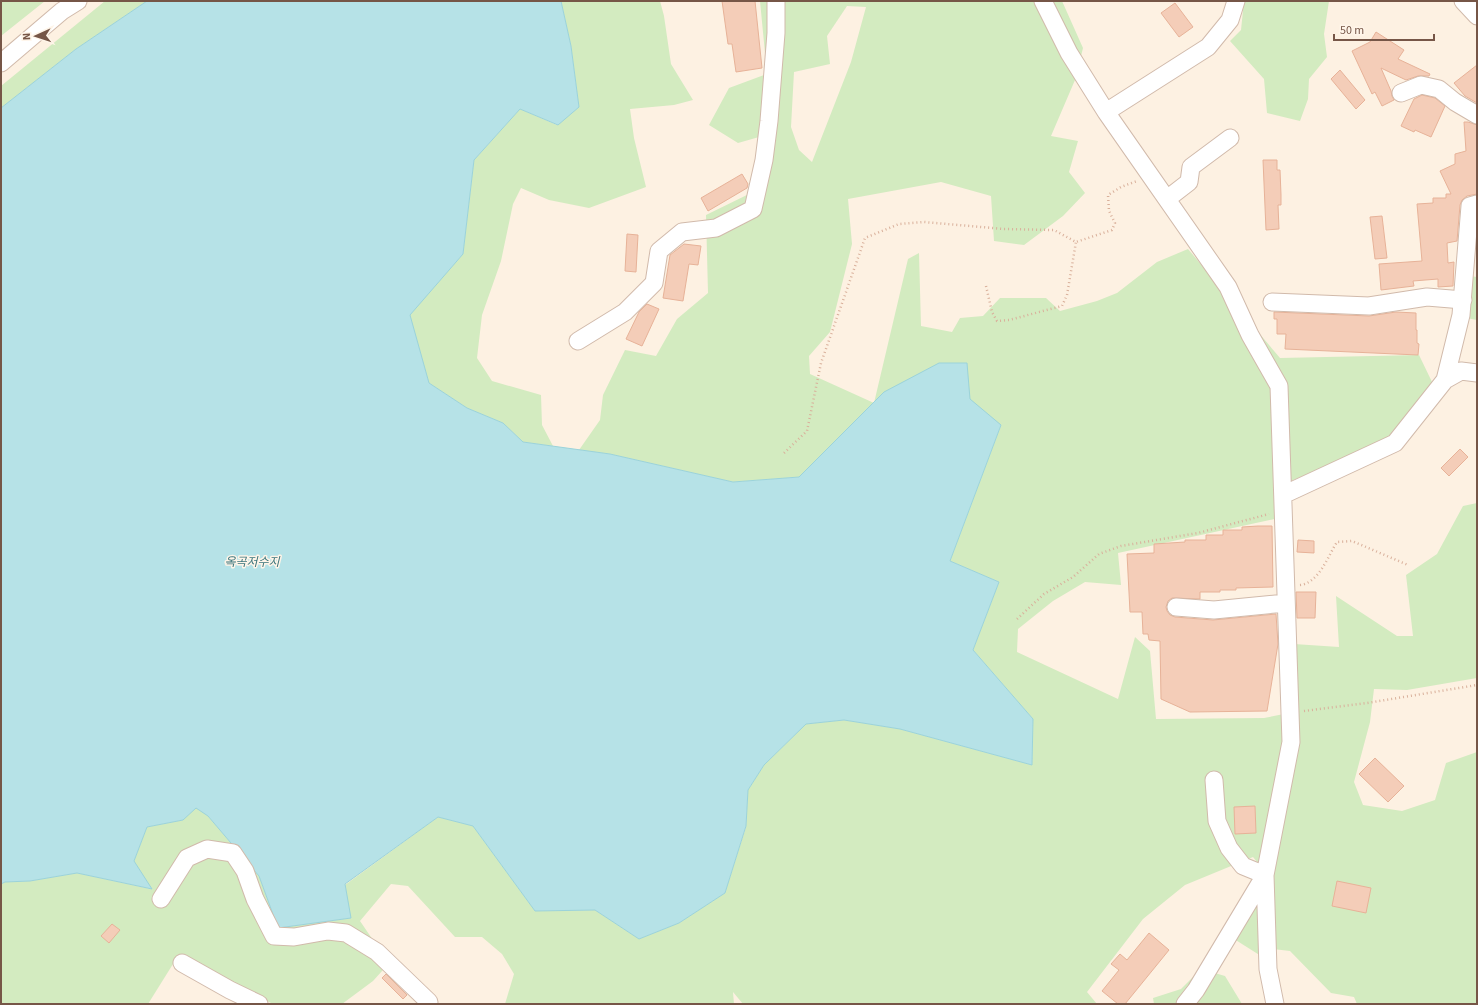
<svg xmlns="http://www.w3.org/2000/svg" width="1478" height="1005" font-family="'Source Sans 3','Noto Sans KR',sans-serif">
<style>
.green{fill:#d3ebc0;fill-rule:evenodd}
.water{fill:#b6e2e7;stroke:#9bd3da}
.building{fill:#f4cdb8;stroke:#e7b298}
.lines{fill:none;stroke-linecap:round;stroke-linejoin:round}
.minor-casing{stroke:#d1baab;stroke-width:19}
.path{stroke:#d9b09b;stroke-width:2.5;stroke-dasharray:1 3;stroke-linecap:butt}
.minor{stroke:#fff;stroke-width:17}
.labels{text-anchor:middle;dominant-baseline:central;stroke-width:3;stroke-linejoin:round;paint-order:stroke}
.water-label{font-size:12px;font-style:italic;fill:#3a747c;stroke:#fff5e9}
</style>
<rect width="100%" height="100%" fill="#fdf1e2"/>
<path class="green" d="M 1,1 L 45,1 L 1,36 Z
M 105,1 L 147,1 L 76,49 L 1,108 L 1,86 Z
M 561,1 L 660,1 L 664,16 L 671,64 L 693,100 L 674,105 L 630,109 L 634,138 L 646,187 L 589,208 L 549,200 L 521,188 L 513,204 L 501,261 L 482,315 L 477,358 L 492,381 L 541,395 L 542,425 L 553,446 L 523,442 L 503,423 L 467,408 L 429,383 L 409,315 L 463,254 L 474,160 L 520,109 L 557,125 L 579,107 L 571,46 Z
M 760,1 L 1062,1 L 1083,48 L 1075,80 L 1051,136 L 1078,141 L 1069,172 L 1085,193 L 1063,216 L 1024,245 L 994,241 L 991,196 L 941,182 L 848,199 L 852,244 L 830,332 L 809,356 L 810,374 L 874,403 L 908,259 L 919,253 L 921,326 L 952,332 L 960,318 L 983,316 L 1000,298 L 1046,298 L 1060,311 L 1097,301 L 1117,293 L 1157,262 L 1188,249 L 1280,358 L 1419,355 L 1433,384 L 1391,441 L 1278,486 L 1279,518 L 1118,553 L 1121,585 L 1085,582 L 1053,601 L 1018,629 L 1017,652 L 1118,699 L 1135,637 L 1150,651 L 1156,719 L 1264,718 L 1284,714 L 1294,644 L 1339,647 L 1336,596 L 1397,636 L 1413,636 L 1406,575 L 1437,554 L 1463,506 L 1477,503 L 1477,678 L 1407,690 L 1374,689 L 1370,722 L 1354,782 L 1363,805 L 1402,811 L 1435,800 L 1446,763 L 1477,752 L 1477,1004 L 1357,1004 L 1354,997 L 1331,993 L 1290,951 L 1273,949 L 1261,956 L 1223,932 L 1262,868 L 1253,857 L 1185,885 L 1143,919 L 1087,992 L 1097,1004 L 743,1004 L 733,992 L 734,1004 L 505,1004 L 514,974 L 502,954 L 482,937 L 455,937 L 408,886 L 391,884 L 360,921 L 375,943 L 392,960 L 373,981 L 342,1004 L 273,1004 L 178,956 L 148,1004 L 1,1004 L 1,884 L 5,882 L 30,881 L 77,873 L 151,889 L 134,861 L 147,827 L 183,820 L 196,807 L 208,816 L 259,876 L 278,928 L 350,918 L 345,885 L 438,817 L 473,826 L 535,911 L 595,910 L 639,939 L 679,923 L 725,893 L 746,827 L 748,790 L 764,765 L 806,724 L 844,720 L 900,729 L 1032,765 L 1033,719 L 973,650 L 999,582 L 950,561 L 1001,425 L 884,392 L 799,477 L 733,482 L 610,454 L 579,450 L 600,420 L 603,395 L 625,350 L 656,356 L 677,319 L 708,293 L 706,215 L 753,192 L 759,137 L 738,143 L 709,125 L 729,88 L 767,74 ZM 847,6 L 866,7 L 851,62 L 812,162 L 799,150 L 791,127 L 794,72 L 830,64 L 827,36 Z
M 1244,1 L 1329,1 L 1324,34 L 1327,57 L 1309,79 L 1308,99 L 1300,121 L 1267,113 L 1264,79 L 1230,41 L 1241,30 Z
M 1470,276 L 1477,277 L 1477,320 L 1466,318 Z
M 1201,969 L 1225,976 L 1242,1004 L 1154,1004 L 1153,998 L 1181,989 Z"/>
<path class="water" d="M 147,1 L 561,1 L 571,46 L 579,107 L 558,125 L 520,109 L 474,160 L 463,254 L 410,315 L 429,383 L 467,408 L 503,423 L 523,442 L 610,454 L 733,482 L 799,477 L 884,392 L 939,363 L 967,363 L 970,399 L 1001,425 L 950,561 L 999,582 L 973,650 L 1033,719 L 1032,765 L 900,729 L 844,720 L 806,724 L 764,765 L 748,790 L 746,826 L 725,893 L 679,923 L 639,939 L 595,910 L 535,911 L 473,826 L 438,817 L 345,884 L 351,918 L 278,928 L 259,876 L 208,816 L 196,808 L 183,820 L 147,827 L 134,861 L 152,889 L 77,873 L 30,881 L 5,882 L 1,884 L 1,108 L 76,49 Z"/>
<path class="building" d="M 722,1 L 755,1 L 762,68 L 736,72 L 732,44 L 728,44 Z
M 1175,3 L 1193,27 L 1179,37 L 1161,13 Z
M 1376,32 L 1404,50 L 1398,59 L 1430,74 L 1429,76 L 1418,76 L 1406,80 L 1381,68 L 1391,91 L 1392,96 L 1394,100 L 1382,106 L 1375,92 L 1372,94 L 1352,51 L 1370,42 Z
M 1477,65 L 1477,103 L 1465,96 L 1454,83 Z
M 1340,70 L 1365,100 L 1356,109 L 1331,79 Z
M 1422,95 L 1435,98 L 1445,106 L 1431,137 L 1415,130 L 1414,132 L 1401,126 L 1414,99 Z
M 1464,122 L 1468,122 L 1477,125 L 1477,194 L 1467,196 L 1462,200 L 1460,205 L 1457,241 L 1447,243 L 1448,263 L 1454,262 L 1453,286 L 1438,287 L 1438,279 L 1413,281 L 1414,286 L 1381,290 L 1379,264 L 1422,261 L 1417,204 L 1433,203 L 1433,198 L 1446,198 L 1446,194 L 1451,194 L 1440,171 L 1455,164 L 1455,154 L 1466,151 Z
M 1263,160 L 1277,160 L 1277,170 L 1280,170 L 1281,195 L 1281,205 L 1278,205 L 1279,229 L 1266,230 Z
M 742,174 L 748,184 L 747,188 L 708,211 L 701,198 Z
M 1382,216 L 1387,258 L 1375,259 L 1370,217 Z
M 627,234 L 638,235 L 636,272 L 625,271 Z
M 684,244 L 701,246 L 698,265 L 689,264 L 683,301 L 663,298 L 670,255 Z
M 647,304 L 659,309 L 642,346 L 626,339 L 639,312 Z
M 1274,312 L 1369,316 L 1396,312 L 1416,313 L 1416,330 L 1417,330 L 1417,343 L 1419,344 L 1418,355 L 1285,349 L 1286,334 L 1277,334 L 1277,319 L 1274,319 Z
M 1460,449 L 1468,457 L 1449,476 L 1441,468 Z
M 1258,526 L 1272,526 L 1273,587 L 1236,588 L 1236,590 L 1220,590 L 1220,592 L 1200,592 L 1200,599 L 1172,598 L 1168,601 L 1166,607 L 1167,611 L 1170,615 L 1175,617 L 1213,620 L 1276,614 L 1278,644 L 1267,711 L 1190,712 L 1161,699 L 1160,641 L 1149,640 L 1148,634 L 1143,634 L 1142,612 L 1130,612 L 1127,554 L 1154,553 L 1154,544 L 1185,542 L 1185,540 L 1206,540 L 1206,535 L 1223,535 L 1223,530 L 1242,530 L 1242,527 Z
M 1298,540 L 1314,541 L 1314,553 L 1297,552 Z
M 1296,592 L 1316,592 L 1315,618 L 1297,618 Z
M 1375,758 L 1404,786 L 1388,802 L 1359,774 Z
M 1255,806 L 1256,833 L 1235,834 L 1234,807 Z
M 1337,881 L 1371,888 L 1366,913 L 1332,906 Z
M 112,924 L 120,930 L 109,943 L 101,936 Z
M 1149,933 L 1169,950 L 1125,1004 L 1118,1004 L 1102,991 L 1119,970 L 1111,964 L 1120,954 L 1127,960 Z
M 386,974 L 407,995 L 403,999 L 382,978 Z"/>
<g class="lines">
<defs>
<path id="minor" d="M 1043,1 L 1069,53 L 1106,112
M 1236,1 L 1230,20 L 1208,47 L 1106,112 L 1228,287 L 1250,335 L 1279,386 L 1291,742 L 1265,875 L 1268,969 L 1275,1004
M 1463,1 L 1477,16
M 1,63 L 62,11 L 78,1
M 1401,93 L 1421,85 L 1439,89 L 1455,102 L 1477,115
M 1167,199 L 1189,182 L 1191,167 L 1230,138
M 1477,204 L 1470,206 L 1461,315 L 1445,380 L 1461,371 L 1477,373
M 1272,302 L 1369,306 L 1427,297 L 1463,300
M 578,341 L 625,312 L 654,283 L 659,251 L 682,232 L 716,228 L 753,209 L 764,160 L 769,121 L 776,33 L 776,1
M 1283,495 L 1395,443 L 1445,380
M 1176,607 L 1214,610 L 1286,603
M 161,899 L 187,858 L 207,849 L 233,853 L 245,871 L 255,899 L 274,936 L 294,937 L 328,931 L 346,933 L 377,952 L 429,1002
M 182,963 L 230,990 L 259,1004
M 1185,1004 L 1196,990 L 1265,875 L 1243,866 L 1229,848 L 1217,821 L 1214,780"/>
</defs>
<use href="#minor" class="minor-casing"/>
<path class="path" d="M 986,286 L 992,312 L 997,321 L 1009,320 L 1062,306 L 1067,295 L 1076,242
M 784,453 L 807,431 L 821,363 L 865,238 L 899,224 L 924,222 L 1004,229 L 1054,230 L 1076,242 L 1112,230 L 1115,223 L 1109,211 L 1108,195 L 1121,187 L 1137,181
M 1300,585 C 1319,583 1328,556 1337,542 L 1352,541 L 1408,565
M 1017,619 L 1044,594 L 1073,577 L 1099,554 L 1121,546 L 1198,533 L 1269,514
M 1304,711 L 1367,703 L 1477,685"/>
<use href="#minor" class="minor"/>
</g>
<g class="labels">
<g class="water-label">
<text x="252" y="562">옥곡저수지</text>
</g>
</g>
<rect width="1478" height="1005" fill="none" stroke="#765647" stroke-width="4"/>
<g transform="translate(36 36) rotate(267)" stroke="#fff5e9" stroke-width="3" paint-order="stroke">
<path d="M0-3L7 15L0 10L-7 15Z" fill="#765647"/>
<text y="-6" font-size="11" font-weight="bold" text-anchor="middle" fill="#765647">N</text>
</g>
<path d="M1334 34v6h100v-6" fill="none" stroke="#765647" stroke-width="2"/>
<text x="1340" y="34" font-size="12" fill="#765647" stroke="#fff5e9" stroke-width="3" paint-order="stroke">50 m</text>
</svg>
